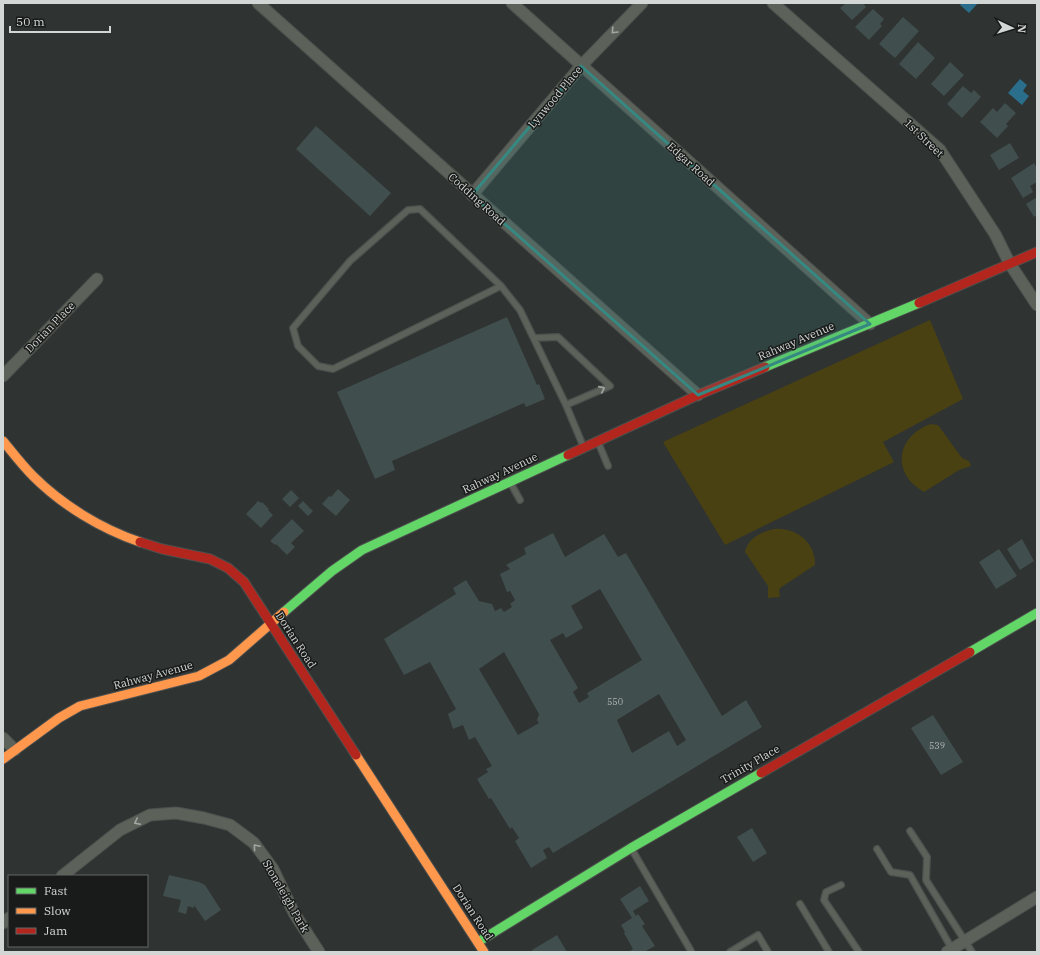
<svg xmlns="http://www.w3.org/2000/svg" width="1040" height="955" font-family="'IBM Plex Serif',serif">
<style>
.green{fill:#4a4113}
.water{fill:#2b6e8b}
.building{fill:#404e4e;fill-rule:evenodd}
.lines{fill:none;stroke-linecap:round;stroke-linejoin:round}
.lane-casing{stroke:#4d504e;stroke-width:8}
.street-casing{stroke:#4d504e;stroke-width:13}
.fast-casing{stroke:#4d504e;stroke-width:11}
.slow-casing{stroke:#4d504e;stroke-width:11}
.jam-casing{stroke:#4d504e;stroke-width:11}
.lane{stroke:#5c6159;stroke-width:5.5}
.street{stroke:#5c6159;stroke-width:11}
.fast{stroke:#63d668;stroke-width:9}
.slow{stroke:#ff974d;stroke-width:9}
.jam{stroke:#b3261e;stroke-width:9}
.oneway{stroke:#a3a7a3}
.marked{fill:#368982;fill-opacity:0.2;stroke:#368982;stroke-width:3;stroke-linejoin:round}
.labels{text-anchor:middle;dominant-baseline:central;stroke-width:3;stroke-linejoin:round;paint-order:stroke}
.number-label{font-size:9px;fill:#aeb4b2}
.street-label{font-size:11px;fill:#d2d6d4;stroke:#181b19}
</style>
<rect width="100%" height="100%" fill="#2f3331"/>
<path class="green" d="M 930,320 L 963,399 L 883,442 L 894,462 L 725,545 L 663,442 Z
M 930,424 L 938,425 L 962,458 L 969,461 L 971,466 L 959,470 L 924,492 C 891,474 896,437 930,424 Z
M 774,529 C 795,527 816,542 815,565 L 780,588 L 779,591 L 780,597 L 768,598 L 768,586 L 745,552 C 748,538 761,532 774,529 Z"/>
<path class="water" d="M 962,3 L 978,3 L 969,13 L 960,5 Z
M 1020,79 L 1027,85 L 1023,91 L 1029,96 L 1022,105 L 1008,93 Z"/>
<path class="building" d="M 846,3 L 863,3 L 866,7 L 852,20 L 840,8 Z
M 873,9 L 884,19 L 880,24 L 882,26 L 869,40 L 855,27 Z
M 903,17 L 919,31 L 895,58 L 879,44 Z
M 918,42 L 935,58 L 916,79 L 899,64 Z
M 950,62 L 964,75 L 944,96 L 931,84 Z
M 963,86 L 971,93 L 974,90 L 981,97 L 962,118 L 947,104 Z
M 1005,103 L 1016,113 L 1006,124 L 1008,126 L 997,138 L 980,122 L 993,108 L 997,112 Z
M 316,126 L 391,193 L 370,216 L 296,149 Z
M 1010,143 L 1019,158 L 999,170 L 990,155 Z
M 1034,163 L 1037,168 L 1037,182 L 1030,186 L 1033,192 L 1023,198 L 1011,178 Z
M 1037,197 L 1037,215 L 1034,217 L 1026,204 Z
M 507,317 L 537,385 L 539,384 L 545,399 L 526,407 L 524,403 L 392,461 L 395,470 L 375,479 L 337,392 Z
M 338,489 L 350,500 L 336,516 L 322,504 L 329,496 L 331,497 Z
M 291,490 L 299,498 L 290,507 L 282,499 Z
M 258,501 L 261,503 L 262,502 L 269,509 L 268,510 L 273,515 L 261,528 L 246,514 Z
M 303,501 L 313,511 L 308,516 L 298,506 Z
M 292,519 L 304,531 L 291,543 L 295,547 L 287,555 L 276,544 L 275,545 L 270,541 Z
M 553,533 L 565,557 L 604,534 L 618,557 L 626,553 L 722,716 L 746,700 L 762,727 L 553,853 L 549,847 L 543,850 L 547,858 L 531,868 L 515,841 L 519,838 L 512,827 L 510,829 L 491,798 L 489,799 L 477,779 L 488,772 L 486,769 L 492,766 L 475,737 L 469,740 L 463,725 L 453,729 L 448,714 L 456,709 L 430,662 L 404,675 L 384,639 L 456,594 L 453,588 L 466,580 L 479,601 L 492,604 L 495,611 L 501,608 L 504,612 L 512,607 L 510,604 L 515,600 L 510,591 L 507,592 L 500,574 L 510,569 L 506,565 L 526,554 L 524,548 ZM 600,589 L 642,660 L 587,693 L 589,697 L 579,703 L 573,692 L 578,688 L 550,640 L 563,633 L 566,638 L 583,628 L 571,606 ZM 504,652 L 539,714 L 537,720 L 539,723 L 518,735 L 479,669 ZM 659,694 L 686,740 L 677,746 L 669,731 L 632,753 L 617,720 Z
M 1022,539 L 1034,561 L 1020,570 L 1007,549 Z
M 999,549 L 1017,576 L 996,589 L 979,562 Z
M 933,715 L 963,762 L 941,775 L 911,728 Z
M 752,828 L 767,853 L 753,862 L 737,837 Z
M 169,875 L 199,882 L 205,885 L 221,910 L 205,921 L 194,905 L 194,908 L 188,906 L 186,914 L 178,912 L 181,900 L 163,896 Z
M 640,886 L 649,901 L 633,911 L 636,916 L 638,914 L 645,924 L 642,926 L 655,946 L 644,952 L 628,952 L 633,949 L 624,933 L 625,932 L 621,925 L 632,918 L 620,899 Z
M 557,935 L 567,952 L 533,952 L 532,950 Z"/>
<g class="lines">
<defs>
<path id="lane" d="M 501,286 L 333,369 L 318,366 L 298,346 L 293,328 L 350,261 L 408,210 L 420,209 L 501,286 L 520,310 L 566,405 L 584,448
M 534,338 L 558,337 L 610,386 L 566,405
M 598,442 L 608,466
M 510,482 L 520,500
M 910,831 L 927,857 L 926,880 L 972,952
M 631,848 L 691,951 L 690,952
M 877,849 L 891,872 L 910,875 L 952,949
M 841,885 L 826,892 L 824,900 L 859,952
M 800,904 L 829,952
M 730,952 L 758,935 L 768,952"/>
<path id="street" d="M 258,3 L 698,395
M 512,3 L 870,324
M 773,3 L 940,150 L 995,234 L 1010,264 L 1037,305
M 472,195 L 581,66 L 642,3
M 3,376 L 97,279
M 3,738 L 15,750
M 62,876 L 120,830 L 150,815 L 176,813 L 204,818 L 230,825 L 254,843 L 273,869 L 294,913 L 319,952
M 3,923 L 9,918
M 947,952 L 1037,897"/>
<path id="fast" d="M 765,367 L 919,303
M 284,612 L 332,571 L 362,550 L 568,455
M 970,652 L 1037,613
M 478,942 L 631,848 L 761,773"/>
<path id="slow" d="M 3,441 C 13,453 22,465 33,476 C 62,505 101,529 140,542
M 356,755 L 484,952
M 3,759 L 59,718 L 80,706 L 199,676 L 229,660 L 284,612"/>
<path id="jam" d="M 919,303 L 1037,252
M 568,455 L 698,395 L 765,367
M 140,542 L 162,549 L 210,559 L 228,568 L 244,582 L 356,755
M 761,773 L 970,652"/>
</defs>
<use href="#lane" class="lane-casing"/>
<use href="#street" class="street-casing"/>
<use href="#fast" class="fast-casing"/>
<use href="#slow" class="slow-casing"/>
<use href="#jam" class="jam-casing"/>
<use href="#lane" class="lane"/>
<use href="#street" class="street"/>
<use href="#fast" class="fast"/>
<use href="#slow" class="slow"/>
<use href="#jam" class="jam"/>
</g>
<defs><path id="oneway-chevron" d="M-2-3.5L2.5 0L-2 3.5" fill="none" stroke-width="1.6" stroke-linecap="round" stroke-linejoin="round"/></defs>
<g class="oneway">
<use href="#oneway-chevron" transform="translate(614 31) rotate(134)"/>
<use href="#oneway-chevron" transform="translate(602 389) rotate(-24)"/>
<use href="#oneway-chevron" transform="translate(137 822) rotate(153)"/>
<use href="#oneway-chevron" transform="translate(256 847) rotate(-130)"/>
</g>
<path class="marked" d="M 581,66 L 870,324 L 698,395 L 472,195 Z"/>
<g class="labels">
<g class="number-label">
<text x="615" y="701">550</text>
<text x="937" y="745">539</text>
</g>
<g class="street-label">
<text transform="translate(555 97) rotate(-50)">Lynwood Place</text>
<text transform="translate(924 138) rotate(44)">1st Street</text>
<text transform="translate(691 164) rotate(42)">Edgar Road</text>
<text transform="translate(477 199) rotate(42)">Codding Road</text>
<text transform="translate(50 327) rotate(-46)">Dorian Place</text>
<text transform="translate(796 341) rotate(-23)">Rahway Avenue</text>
<text transform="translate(500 473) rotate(-25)">Rahway Avenue</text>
<text transform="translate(296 640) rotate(57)">Dorian Road</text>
<text transform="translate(153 675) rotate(-15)">Rahway Avenue</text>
<text transform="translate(750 764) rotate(-30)">Trinity Place</text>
<text transform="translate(286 896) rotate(60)">Stoneleigh Park</text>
<text transform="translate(473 912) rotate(57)">Dorian Road</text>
</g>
</g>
<rect width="1040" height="955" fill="none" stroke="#d2d6d4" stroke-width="8"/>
<rect x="8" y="875" width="140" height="72" fill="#181b19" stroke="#626664"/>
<rect x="16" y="888" width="20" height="6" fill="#63d668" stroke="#626664"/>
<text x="44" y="895" font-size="12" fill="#d2d6d4">Fast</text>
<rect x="16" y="908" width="20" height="6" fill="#ff974d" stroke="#626664"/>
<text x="44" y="915" font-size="12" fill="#d2d6d4">Slow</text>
<rect x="16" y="928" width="20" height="6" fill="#b3261e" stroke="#626664"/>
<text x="44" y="935" font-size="12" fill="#d2d6d4">Jam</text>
<g transform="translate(1012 28) rotate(94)" stroke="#181b19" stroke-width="3" paint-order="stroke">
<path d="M0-3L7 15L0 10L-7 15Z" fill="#d2d6d4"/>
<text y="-6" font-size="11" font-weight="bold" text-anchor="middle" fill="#d2d6d4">N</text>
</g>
<path d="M10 26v6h100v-6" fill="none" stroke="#d2d6d4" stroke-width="2"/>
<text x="16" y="26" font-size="12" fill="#d2d6d4" stroke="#181b19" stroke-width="3" paint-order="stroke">50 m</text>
</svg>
